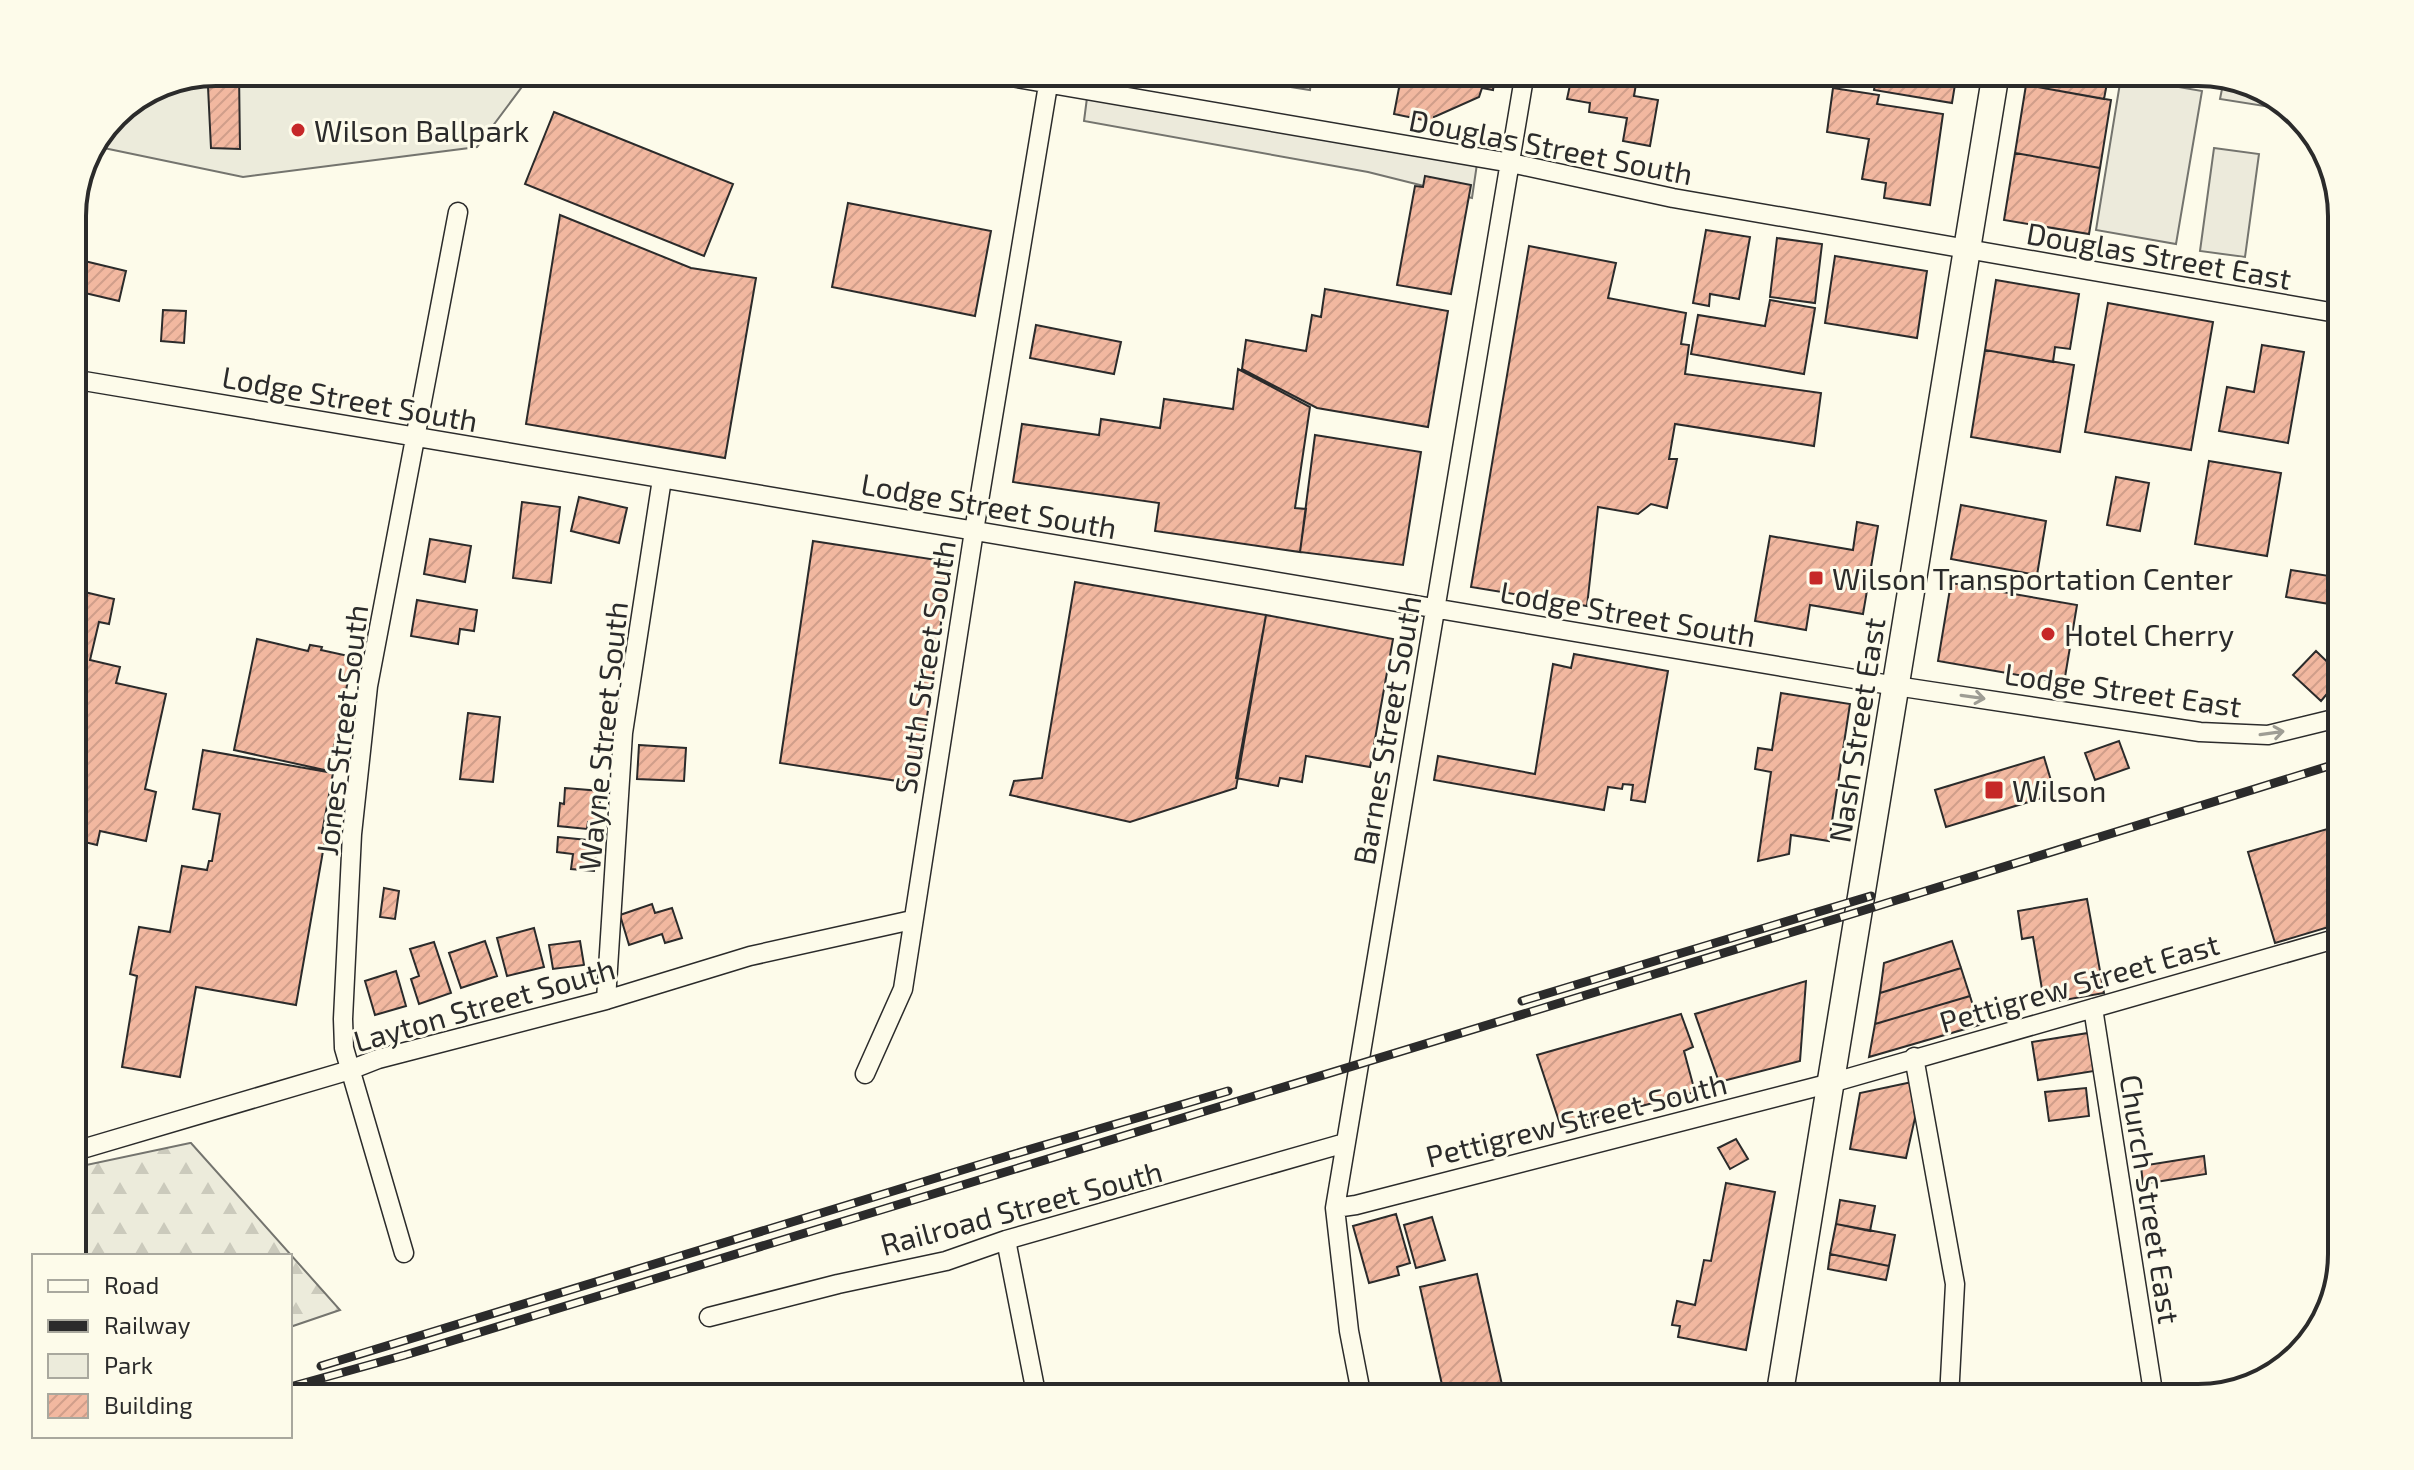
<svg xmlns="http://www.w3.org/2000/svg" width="2414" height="1470" font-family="'Exo 2',sans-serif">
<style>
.green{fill:#ecebdb;stroke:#74746e;stroke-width:2}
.forest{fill:url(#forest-firs);stroke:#74746e;stroke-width:2}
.parking{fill:#eceadb;stroke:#74746e;stroke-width:2}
.building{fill:url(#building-hatch);stroke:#2b2b2b;stroke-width:2}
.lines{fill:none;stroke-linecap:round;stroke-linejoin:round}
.street-casing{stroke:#2b2b2b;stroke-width:21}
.secondary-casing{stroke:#2b2b2b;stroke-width:29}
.street{stroke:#fdfbea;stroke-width:18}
.secondary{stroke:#fdfbea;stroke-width:26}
.rail-casing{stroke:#2b2b2b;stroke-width:9}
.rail{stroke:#fdfbea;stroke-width:6;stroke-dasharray:18;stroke-linecap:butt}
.oneway{stroke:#9e9d94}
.poi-dot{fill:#c62828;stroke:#fdfbea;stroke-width:3}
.labels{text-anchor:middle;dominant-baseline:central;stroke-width:6;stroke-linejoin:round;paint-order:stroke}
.poi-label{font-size:30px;fill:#2b2b2b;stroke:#fdfbea;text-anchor:start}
.street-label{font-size:30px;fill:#2b2b2b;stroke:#fdfbea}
.rim{fill:none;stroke:#2b2b2b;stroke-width:4}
</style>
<defs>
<pattern id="forest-firs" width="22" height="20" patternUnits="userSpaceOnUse" patternTransform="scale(2)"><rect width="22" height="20" fill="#ecebdb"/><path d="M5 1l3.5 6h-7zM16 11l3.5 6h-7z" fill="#cbcabc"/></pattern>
<pattern id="building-hatch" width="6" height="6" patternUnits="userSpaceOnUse" patternTransform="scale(2)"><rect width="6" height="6" fill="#f2b8a0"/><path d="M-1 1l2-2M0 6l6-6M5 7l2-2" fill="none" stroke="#d09e8a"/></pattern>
</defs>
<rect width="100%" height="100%" fill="#fdfbea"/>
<path class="green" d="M 216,72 L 533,72 L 477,147 L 243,177 L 99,147 L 114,114 L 161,83 Z"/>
<path class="forest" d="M 190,1143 L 191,1143 L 340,1310 L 290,1327 L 290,1256 L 72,1256 L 72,1168 Z"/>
<path class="parking" d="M 1113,72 L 1186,72 L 1191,85 Z
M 1195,72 L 1312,72 L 1310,90 Z
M 2121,77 L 2202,91 L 2176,244 L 2096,230 Z
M 2224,79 L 2270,92 L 2289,110 L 2220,99 Z
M 1088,90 L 1478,157 L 1472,198 L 1368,172 L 1084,121 Z
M 2214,148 L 2259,154 L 2245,257 L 2200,251 Z"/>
<path class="building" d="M 216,72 L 239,72 L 240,149 L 211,148 L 208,87 L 173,80 Z
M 1402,72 L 1496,72 L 1493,90 L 1482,88 L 1479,97 L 1434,117 L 1433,122 L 1394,114 Z
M 1557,72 L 1638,72 L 1634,96 L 1658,100 L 1650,146 L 1623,141 L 1627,118 L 1589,112 L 1590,103 L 1567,99 L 1570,85 L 1556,82 Z
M 1647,72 L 1688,72 L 1687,80 Z
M 1877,72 L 1957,72 L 1952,103 L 1874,90 Z
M 2029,72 L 2048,72 L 2107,83 L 2104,99 L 2026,85 Z
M 2048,72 L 2109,72 L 2107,83 Z
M 2026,85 L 2111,100 L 2100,168 L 2015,153 Z
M 1833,88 L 1879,95 L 1877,104 L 1943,114 L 1930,205 L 1884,198 L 1886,183 L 1862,179 L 1869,139 L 1827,132 Z
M 554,112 L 733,184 L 704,256 L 525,184 Z
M 2015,153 L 2100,168 L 2089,234 L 2004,220 Z
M 1425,176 L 1471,185 L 1451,294 L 1397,285 L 1415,186 L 1423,187 Z
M 848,203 L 991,231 L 975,316 L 832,287 Z
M 560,215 L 691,268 L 756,278 L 725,458 L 526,424 Z
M 1706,230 L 1750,237 L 1739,299 L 1710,294 L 1709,306 L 1693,303 Z
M 1777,238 L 1822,244 L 1815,303 L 1770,297 Z
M 1529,246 L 1616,263 L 1608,298 L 1686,313 L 1681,344 L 1689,345 L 1685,374 L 1821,393 L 1814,446 L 1675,424 L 1669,459 L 1677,459 L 1667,508 L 1651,504 L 1638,514 L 1598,507 L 1587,606 L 1471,587 Z
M 1835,256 L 1927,271 L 1917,338 L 1825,323 Z
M 72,258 L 126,271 L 119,301 L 72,290 Z
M 1996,280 L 2079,294 L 2070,349 L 2055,347 L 2053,362 L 1985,350 Z
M 1325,289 L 1448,311 L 1428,427 L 1317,408 L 1242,369 L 1246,340 L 1306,351 L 1312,315 L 1321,317 Z
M 1770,300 L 1815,308 L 1804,374 L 1691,354 L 1698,315 L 1765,326 Z
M 2108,303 L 2213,322 L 2191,450 L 2085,432 Z
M 163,310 L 186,311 L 184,343 L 161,341 Z
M 1036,325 L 1121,342 L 1114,374 L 1030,358 Z
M 2262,345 L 2304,352 L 2288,443 L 2219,431 L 2227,387 L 2254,392 Z
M 1985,350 L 2074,365 L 2060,452 L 1971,437 Z
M 1238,369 L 1310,407 L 1295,508 L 1306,509 L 1300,552 L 1155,531 L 1159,503 L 1013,482 L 1022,424 L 1099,435 L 1101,419 L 1160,428 L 1164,399 L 1233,409 Z
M 1315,435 L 1421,452 L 1403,565 L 1300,552 Z
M 2209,461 L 2281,473 L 2267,556 L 2195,544 Z
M 2116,477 L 2149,483 L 2140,531 L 2107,525 Z
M 579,497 L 627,508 L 619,543 L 571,531 Z
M 522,502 L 560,507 L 551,583 L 513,578 Z
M 1961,505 L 2046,521 L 2037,575 L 1951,559 Z
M 1857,522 L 1878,526 L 1863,614 L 1810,605 L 1806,630 L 1755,621 L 1770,536 L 1853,550 Z
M 430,539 L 471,546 L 465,582 L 424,574 Z
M 813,541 L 950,562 L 917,784 L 780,763 Z
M 2291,570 L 2342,578 L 2342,606 L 2286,597 Z
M 1075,582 L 1266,615 L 1236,788 L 1130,822 L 1010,795 L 1014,781 L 1042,778 Z
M 1951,583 L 2077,605 L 2064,683 L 1938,661 Z
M 72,589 L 114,599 L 109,624 L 99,622 L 90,660 L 120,667 L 116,683 L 166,694 L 145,789 L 156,792 L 146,841 L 100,831 L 97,845 L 72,839 Z
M 417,600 L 477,610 L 474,631 L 460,629 L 458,644 L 411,636 Z
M 1266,615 L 1393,639 L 1370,767 L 1306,756 L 1302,782 L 1280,778 L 1278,786 L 1236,778 Z
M 257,639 L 308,651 L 310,645 L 322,647 L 321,650 L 353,657 L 329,771 L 234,750 Z
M 2316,651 L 2342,676 L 2321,701 L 2293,675 Z
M 1574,654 L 1668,671 L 1645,802 L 1631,800 L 1633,785 L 1623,784 L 1622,789 L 1608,787 L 1604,810 L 1434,780 L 1438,756 L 1535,774 L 1553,664 L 1571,668 Z
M 1781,693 L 1850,704 L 1829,841 L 1791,835 L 1789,854 L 1758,861 L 1771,772 L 1755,769 L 1758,748 L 1772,750 Z
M 468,713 L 500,717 L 493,782 L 460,779 Z
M 2119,741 L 2129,768 L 2095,780 L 2085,753 Z
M 639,745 L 686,748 L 684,781 L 637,779 Z
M 203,750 L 333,773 L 322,833 L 326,834 L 296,1005 L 196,987 L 180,1077 L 122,1067 L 137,976 L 130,974 L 139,927 L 170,932 L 182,866 L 207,870 L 209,861 L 212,861 L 220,814 L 193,809 Z
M 2044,757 L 2055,794 L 1946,827 L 1935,790 Z
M 565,788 L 601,791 L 598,823 L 588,822 L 587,829 L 558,826 L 560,803 L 564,804 Z
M 2341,825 L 2342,923 L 2275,943 L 2248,852 Z
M 558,837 L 597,841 L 594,871 L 571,869 L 573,854 L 557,852 Z
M 384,888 L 399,891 L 395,919 L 380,917 Z
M 2087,899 L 2104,993 L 2053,1002 L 2043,995 L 2033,937 L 2022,939 L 2018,911 Z
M 652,904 L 655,913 L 672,908 L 682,938 L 665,943 L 662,934 L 629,945 L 620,915 Z
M 534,928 L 544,967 L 507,976 L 497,938 Z
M 485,941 L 497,976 L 461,988 L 449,953 Z
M 580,941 L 584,965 L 553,969 L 549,945 Z
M 1952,941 L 1961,968 L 1880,993 L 1884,963 Z
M 434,942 L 451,993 L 419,1004 L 411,979 L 419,976 L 410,949 Z
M 1961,968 L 1970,996 L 1875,1024 L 1880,993 Z
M 396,971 L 406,1006 L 375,1015 L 365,981 Z
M 1806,981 L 1800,1061 L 1719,1082 L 1695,1014 Z
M 1970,996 L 1979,1025 L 1869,1057 L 1875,1024 Z
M 1681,1014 L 1693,1047 L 1684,1051 L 1695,1092 L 1561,1127 L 1537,1055 Z
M 2088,1033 L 2094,1071 L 2038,1080 L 2032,1042 Z
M 1912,1082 L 1915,1118 L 1906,1158 L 1850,1149 L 1860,1093 Z
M 2086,1088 L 2089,1116 L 2049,1121 L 2045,1092 Z
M 1736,1139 L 1748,1159 L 1730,1169 L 1718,1148 Z
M 2204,1156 L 2206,1174 L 2143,1184 L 2141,1166 Z
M 1726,1183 L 1775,1192 L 1746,1350 L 1678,1337 L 1680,1326 L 1672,1325 L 1677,1301 L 1695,1305 L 1704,1260 L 1711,1261 Z
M 1840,1200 L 1875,1206 L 1870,1231 L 1836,1224 Z
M 1396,1214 L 1410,1263 L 1397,1267 L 1399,1275 L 1369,1283 L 1353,1226 Z
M 1432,1217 L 1445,1260 L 1416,1268 L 1404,1225 Z
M 1836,1224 L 1895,1235 L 1889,1266 L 1830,1254 Z
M 1830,1254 L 1889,1266 L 1886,1280 L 1828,1269 Z
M 1477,1274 L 1505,1398 L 1445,1398 L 1420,1287 Z"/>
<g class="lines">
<defs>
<path id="street" d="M 982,72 L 1511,163 L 1673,198 L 2342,314
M 72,379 L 1896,686 L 2200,732 L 2268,735 L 2342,717
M 606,1000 L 623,733 L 662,479
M 2093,1008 L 2154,1398
M 1914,1057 L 1955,1284 L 1949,1398
M 865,1074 L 903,989 L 974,531 L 1050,73
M 72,1152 L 350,1070 L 378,1059 L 606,1000 L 750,956 L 912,920
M 1335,1208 L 1356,1205 L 1831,1083 L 2342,937
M 1006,1240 L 1037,1398
M 404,1253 L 344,1048 L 343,1019 L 352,834 L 368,686 L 458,212
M 709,1317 L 838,1284 L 946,1261 L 1006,1240 L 1345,1143
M 1362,1398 L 1349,1331 L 1335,1208 L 1525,72"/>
<path id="secondary" d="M 1779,1398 L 1996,72"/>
</defs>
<use href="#street" class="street-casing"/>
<use href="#secondary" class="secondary-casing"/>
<use href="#street" class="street"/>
<use href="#secondary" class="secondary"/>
<defs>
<path id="rail" d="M 1522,1001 L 1871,896
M 321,1366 L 1011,1155 L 1228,1091
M 290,1387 L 405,1355 L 1858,912 L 2342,762"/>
</defs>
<use href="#rail" class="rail-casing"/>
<use href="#rail" class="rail"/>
</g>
<defs><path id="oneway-shaft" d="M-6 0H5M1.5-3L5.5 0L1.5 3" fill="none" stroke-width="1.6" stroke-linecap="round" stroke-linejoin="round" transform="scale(2)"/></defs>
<g class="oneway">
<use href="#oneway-shaft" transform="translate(1973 697) rotate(8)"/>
<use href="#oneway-shaft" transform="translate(2272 733) rotate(-8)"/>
</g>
<g class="poi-dot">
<circle cx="298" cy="130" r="8"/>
<rect x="1808" y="570" width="16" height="16" rx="4"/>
<circle cx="2048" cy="634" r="8"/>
<rect x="1984" y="780" width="20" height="20" rx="4"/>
</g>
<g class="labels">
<g class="poi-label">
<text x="314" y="130">Wilson Ballpark</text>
<text x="1832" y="578">Wilson Transportation Center</text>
<text x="2064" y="634">Hotel Cherry</text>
<text x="2012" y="790">Wilson</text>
</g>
<g class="street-label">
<text transform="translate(1551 146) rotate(11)">Douglas Street South</text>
<text transform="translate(2159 255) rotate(10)">Douglas Street East</text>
<text transform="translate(350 398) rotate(10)">Lodge Street South</text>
<text transform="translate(989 505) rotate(10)">Lodge Street South</text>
<text transform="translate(1628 613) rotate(10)">Lodge Street South</text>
<text transform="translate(924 667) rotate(-81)">South Street South</text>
<text transform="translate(2123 689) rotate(8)">Lodge Street East</text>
<text transform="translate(341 730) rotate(-83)">Jones Street South</text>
<text transform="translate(1386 730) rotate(-80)">Barnes Street South</text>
<text transform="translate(1856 730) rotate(-81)">Nash Street East</text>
<text transform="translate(602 736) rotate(-84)">Wayne Street South</text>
<text transform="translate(2079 982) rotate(-16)">Pettigrew Street East</text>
<text transform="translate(484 1004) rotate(-16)">Layton Street South</text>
<text transform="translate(1576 1119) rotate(-14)">Pettigrew Street South</text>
<text transform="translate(2151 1199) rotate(81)">Church Street East</text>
<text transform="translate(1021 1207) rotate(-15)">Railroad Street South</text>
</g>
</g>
<path d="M0 0H2414V1470H0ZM216 86H2198A130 130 0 0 1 2328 216V1254A130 130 0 0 1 2198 1384H216A130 130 0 0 1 86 1254V216A130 130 0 0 1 216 86Z" fill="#fdfbea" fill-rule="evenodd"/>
<path class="rim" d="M216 86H2198A130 130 0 0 1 2328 216V1254A130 130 0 0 1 2198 1384H216A130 130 0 0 1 86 1254V216A130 130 0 0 1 216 86Z"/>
<rect x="32" y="1254" width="260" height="184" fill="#fdfbea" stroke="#a9a89e" stroke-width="2"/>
<rect x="48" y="1280" width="40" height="12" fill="#fdfbea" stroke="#a9a89e" stroke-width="2"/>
<text x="104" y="1294" font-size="24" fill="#2b2b2b">Road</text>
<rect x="48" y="1320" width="40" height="12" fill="#2b2b2b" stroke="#a9a89e" stroke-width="2"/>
<text x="104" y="1334" font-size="24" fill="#2b2b2b">Railway</text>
<rect x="48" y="1354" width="40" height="24" fill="#ecebdb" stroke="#a9a89e" stroke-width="2"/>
<text x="104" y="1374" font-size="24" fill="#2b2b2b">Park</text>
<rect x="48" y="1394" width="40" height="24" fill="url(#building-hatch)" stroke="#a9a89e" stroke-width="2"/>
<text x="104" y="1414" font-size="24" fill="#2b2b2b">Building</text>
</svg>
